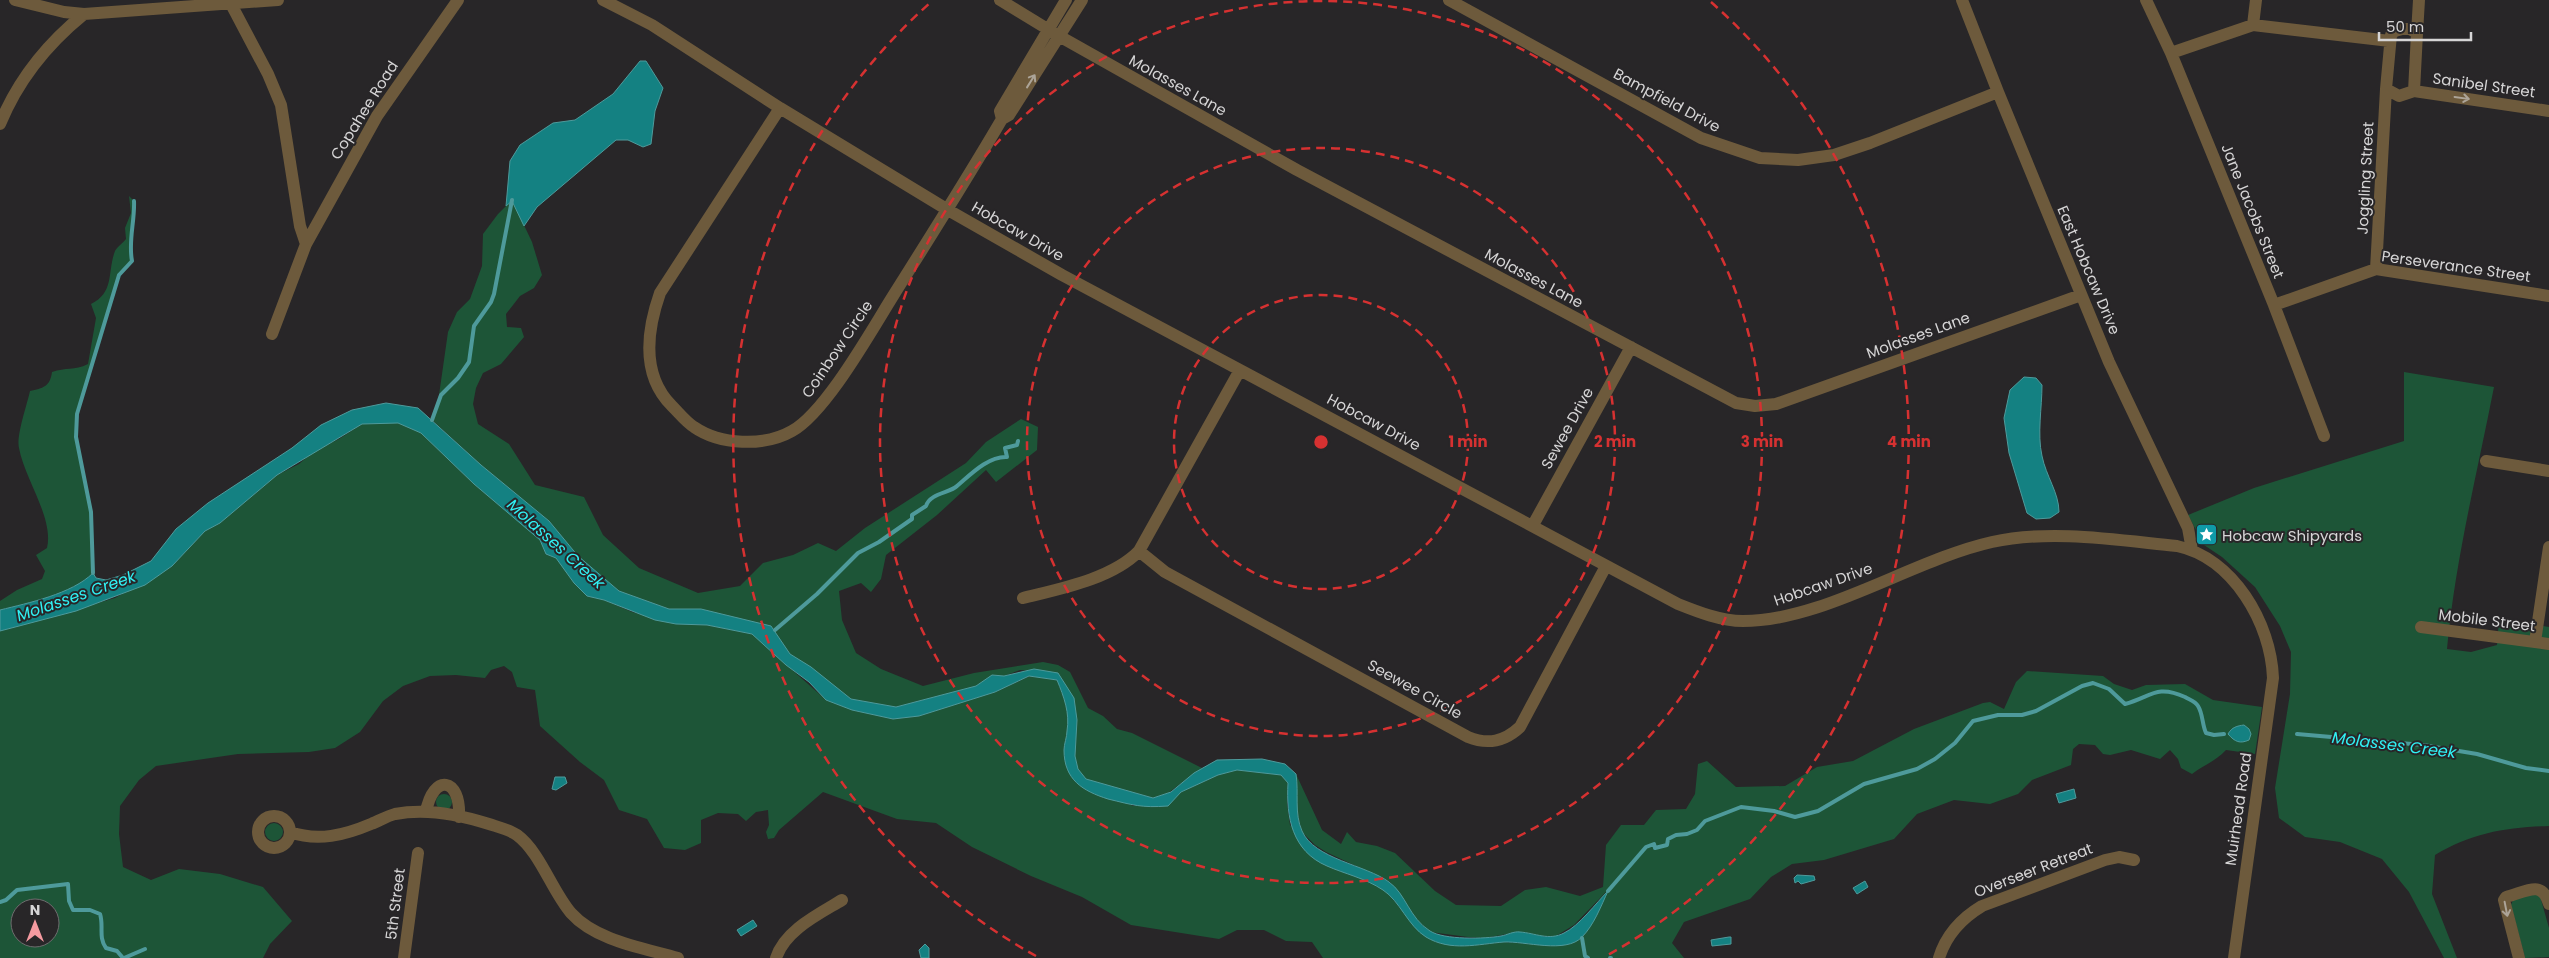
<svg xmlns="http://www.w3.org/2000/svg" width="2549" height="958" font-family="Poppins,sans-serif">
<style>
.green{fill:#1d5537;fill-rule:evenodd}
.water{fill:#148182;stroke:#4e9a9b}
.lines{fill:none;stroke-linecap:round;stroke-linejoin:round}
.stream{stroke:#4e9a9b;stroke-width:4}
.minor{stroke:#6d5a3c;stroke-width:12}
.oneway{stroke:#aca498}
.ring{fill:none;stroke:#d63131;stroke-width:2.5;stroke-dasharray:9 6}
.labels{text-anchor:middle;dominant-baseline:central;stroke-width:4;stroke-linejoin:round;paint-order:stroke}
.street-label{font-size:15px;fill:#d6d5d6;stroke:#282628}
.poi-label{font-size:15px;fill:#d6d5d6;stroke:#282628;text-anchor:start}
.water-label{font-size:16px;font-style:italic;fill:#30f1f4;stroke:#282628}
.centre{fill:#d63131;stroke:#282628;stroke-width:2.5}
.ring-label{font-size:15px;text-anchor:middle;font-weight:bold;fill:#d63131;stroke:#282628;stroke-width:4;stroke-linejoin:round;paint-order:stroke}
</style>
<rect width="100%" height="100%" fill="#282628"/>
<path class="green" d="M 129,196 L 134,201 C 135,221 128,241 132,261 L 119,275 L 77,414 L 76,434 L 91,512 L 93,573 C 70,595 30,602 0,610 L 0,601 L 17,590 L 42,579 L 45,571 L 36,555 L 47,548 C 54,518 25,480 19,448 C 16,436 27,405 30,391 C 43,388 50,387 52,372 C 66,367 74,371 88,364 L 96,318 L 91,304 C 115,292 107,272 115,251 C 117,247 123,243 126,239 L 125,228 L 131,213 Z
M 512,200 L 532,242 L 542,275 L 534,288 L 520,296 L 506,314 L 507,327 L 521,328 L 524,337 L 501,364 L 483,373 L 476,388 L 473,404 L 478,424 L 509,444 L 535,485 L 584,497 L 603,535 L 639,568 L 698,593 L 740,586 L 763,563 L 793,555 L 818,543 L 836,551 L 865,528 L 966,463 L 986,442 L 1021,419 L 1038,427 L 1037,450 L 996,482 L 986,470 L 937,515 L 886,555 L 881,579 L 871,592 L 861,583 L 839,591 L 842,620 L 856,653 L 881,669 L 923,686 L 974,673 L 1043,662 L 1058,665 L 1070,672 L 1088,708 L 1103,716 L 1117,729 L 1132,733 L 1202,768 L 1168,793 L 1153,798 L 1085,779 L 1078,769 L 1075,756 L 1077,720 L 1058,673 L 1020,670 L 1004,676 L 993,675 L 976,686 L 896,707 L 851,699 L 790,654 L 784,647 L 725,616 L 701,609 L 669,609 L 619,591 L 578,556 L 549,521 L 481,465 L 432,420 L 438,402 L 448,332 L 457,312 L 470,299 L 482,266 L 483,234 L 498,214 Z
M 2404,372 L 2494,387 C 2477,474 2455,561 2447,649 L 2471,652 L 2497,645 L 2499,619 L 2549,627 L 2549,826 C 2507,827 2471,833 2435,855 L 2432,894 L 2457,958 L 2444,958 L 2409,892 L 2382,859 L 2340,842 L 2305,837 L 2279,818 L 2275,788 L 2290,694 L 2291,652 L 2280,626 L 2255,587 L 2222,557 L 2204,545 L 2188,515 L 2254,488 L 2404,441 Z
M 385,422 L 398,423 L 421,433 L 474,484 L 540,540 L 546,554 L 556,558 L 587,596 L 604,600 L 632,612 L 676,624 L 707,625 L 752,634 L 826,700 L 852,710 L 893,719 L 919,716 L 995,692 L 1030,676 L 1057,680 L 1068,709 L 1068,730 L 1064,750 L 1067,769 L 1133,806 L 1181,792 L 1218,775 L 1237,770 L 1281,775 L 1288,783 L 1287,803 L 1290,825 L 1337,870 L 1375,884 L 1388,893 L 1414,925 L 1436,942 L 1459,946 L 1504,942 L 1546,945 L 1582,938 L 1599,911 L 1606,892 L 1574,925 L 1556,936 L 1539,936 L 1518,932 L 1485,938 L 1468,937 L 1430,932 L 1411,915 L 1406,903 L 1390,882 L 1326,852 L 1315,845 L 1302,832 L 1297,813 L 1296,774 L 1322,830 L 1341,844 L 1347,832 L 1356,842 L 1377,846 L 1395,853 L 1435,891 L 1456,905 L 1501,906 L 1525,890 L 1546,887 L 1580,896 L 1603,887 L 1606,845 L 1621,825 L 1644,825 L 1656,810 L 1686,809 L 1695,794 L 1698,764 L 1707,761 L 1736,787 L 1785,786 L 1817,767 L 1853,761 L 1914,729 L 1983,703 L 1990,702 L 2004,709 L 2016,682 L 2027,671 L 2103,676 L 2114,684 L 2132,690 L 2146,685 L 2185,684 L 2213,700 L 2262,707 L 2255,754 L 2226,750 C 2216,761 2204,765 2192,774 L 2181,768 L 2178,759 L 2170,750 L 2160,759 L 2131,750 L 2110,755 L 2103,754 L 2095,745 L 2079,744 L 2073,749 L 2071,765 L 2032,780 L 2018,794 L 1990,804 L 1954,800 L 1917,814 L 1894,839 L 1824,860 L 1792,864 L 1771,877 L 1750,899 L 1684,922 L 1672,943 L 1684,958 L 1323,958 L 1312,942 L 1286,941 L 1264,930 L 1237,930 L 1219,939 L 1131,925 L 1082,897 L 1031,876 L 972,847 L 936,823 L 897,819 L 823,792 L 779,830 L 774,838 L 768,839 L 766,832 L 769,825 L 768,810 L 756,812 L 746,821 L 738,814 L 718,813 L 701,820 L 701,843 L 685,850 L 664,848 L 647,819 L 619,810 L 604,780 L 580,762 L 540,726 L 535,690 L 517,687 L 512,672 L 504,666 L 491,670 L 485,678 L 456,675 L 430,676 L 403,686 L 383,701 L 360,732 L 335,748 L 309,752 L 238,754 L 156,766 L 139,780 L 120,806 L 119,834 L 123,867 L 151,880 L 179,869 L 220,874 L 263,887 L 292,921 L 270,944 L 263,958 L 0,958 L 0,631 L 115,598 L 172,566 L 205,531 L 220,523 L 277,475 L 299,464 L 315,450 L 339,439 L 362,424 ZM 20,908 L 50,908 L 50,938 L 20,938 Z
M436 802a8 8 0 1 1 16 0a8 8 0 1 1-16 0Z
M265 832a9 9 0 1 1 18 0a9 9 0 1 1-18 0Z
M 2533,894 L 2540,896 L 2549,928 L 2549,957 L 2525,958 L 2511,905 L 2513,900 Z"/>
<path class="water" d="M 640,61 L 646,61 L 663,88 L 655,111 L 651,144 L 643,147 L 628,140 L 616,140 L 537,207 L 524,226 L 512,201 L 506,206 L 510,161 L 520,145 L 553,123 L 575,120 L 613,94 Z
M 2024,377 L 2036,378 L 2042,385 C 2042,408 2037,434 2042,456 C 2046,476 2059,493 2059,512 L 2050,518 L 2036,519 L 2027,513 L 2009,453 L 2004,418 L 2010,390 Z
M 386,403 L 418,408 L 481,465 L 549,521 L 578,556 L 619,591 L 669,609 L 701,609 L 771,626 L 790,654 L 811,667 L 851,699 L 896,707 L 976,686 L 992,675 L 1004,676 L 1034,669 L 1058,673 L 1074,698 L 1077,720 L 1075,756 L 1078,769 L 1086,779 L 1153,798 L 1171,792 L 1194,773 L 1217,760 L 1262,759 L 1285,764 L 1296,774 C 1299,793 1294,813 1302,831 C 1314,859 1366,865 1389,882 C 1406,894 1409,918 1430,931 C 1444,940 1485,939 1501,936 C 1507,935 1514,931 1520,932 C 1535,933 1549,941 1564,933 C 1579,926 1596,903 1608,891 C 1601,906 1594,925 1582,937 C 1566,954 1525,941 1504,942 C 1478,944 1451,952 1426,937 C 1408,926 1400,901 1383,890 C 1365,878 1345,874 1327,866 C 1292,851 1286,817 1288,783 L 1281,775 L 1237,770 L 1218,775 L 1181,792 L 1168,806 C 1141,808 1133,805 1108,799 C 1083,791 1064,780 1064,750 C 1064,744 1067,737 1067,731 C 1070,713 1064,697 1057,680 L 1029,676 L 995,692 L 919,716 L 893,719 L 852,710 L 826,700 L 809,682 L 786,665 L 752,634 L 707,625 L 676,624 L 655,620 L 604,600 L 587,596 L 574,583 L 556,558 L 546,554 L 540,540 L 474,484 L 421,433 L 398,423 L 362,424 L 277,475 L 220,523 L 205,531 L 172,566 L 145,585 L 76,611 L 0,631 L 0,610 C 28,603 72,594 93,573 L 96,578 L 106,580 L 123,575 L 151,561 L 176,529 L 208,503 L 292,448 L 321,425 L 352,410 Z
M 2244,725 L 2249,729 L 2251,734 L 2249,740 C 2240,744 2235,742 2228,734 C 2232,727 2237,726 2244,725 Z
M 555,777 L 565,777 L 567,783 L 556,790 L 552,789 Z
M 2074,789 L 2076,798 L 2059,803 L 2056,794 Z
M 1797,875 L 1814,876 L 1815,880 L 1801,884 L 1798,881 L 1795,883 L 1794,878 Z
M 1865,881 L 1868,887 L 1857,894 L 1853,888 Z
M 753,920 L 757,926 L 741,936 L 737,930 Z
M 1729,937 L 1731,937 L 1731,944 L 1712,946 L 1711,940 Z
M 925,944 L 929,948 L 929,958 L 921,958 L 919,950 Z"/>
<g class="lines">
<path class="stream" d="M 432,420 L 441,395 L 458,378 L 469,362 L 474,326 L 491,302 L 494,294 L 512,200
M 93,573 L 91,512 L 76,437 L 77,414 L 119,275 L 132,261 C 128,241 135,221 134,201
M 775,630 L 817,594 L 858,553 L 879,542 L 912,519 L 912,515 L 926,506 C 930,493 950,493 957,486 C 970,475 988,456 1007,457 L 1005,448 L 1017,445 L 1018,441
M 2297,734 L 2423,745 L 2477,754 L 2526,768 L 2549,771
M 1608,891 L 1646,847 L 1654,844 L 1655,848 L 1667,845 L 1668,839 L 1676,835 L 1687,834 L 1697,830 L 1705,821 L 1741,807 L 1774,811 L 1795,817 L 1818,811 L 1864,784 L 1917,769 L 1935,759 L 1955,743 L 1973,721 L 1998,715 L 2022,715 L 2036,711 L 2082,686 L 2093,683 L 2109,689 L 2125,704 C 2151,697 2156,684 2185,697 C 2190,700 2195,701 2198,706 C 2203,714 2202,724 2206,733 L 2214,735 L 2224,734
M 0,902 L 6,900 L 17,890 L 68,884 L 69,901 L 73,910 L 90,910 L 100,914 C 104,926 98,937 106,948 L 117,951 L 123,958
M 1582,938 L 1585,956 L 1588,958
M 124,958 L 145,949
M 1610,958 L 1611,958"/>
<path class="minor" d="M 15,0 L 64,12 L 84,14 L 278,0
M 603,0 L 652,25 L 780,108 L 948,210 L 1062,275 L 1678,604 C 1698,612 1721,621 1743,621 C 1824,621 1912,560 1992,542 C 2051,529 2117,540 2177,546 C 2233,558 2271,623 2273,678 L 2234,958
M 1000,0 L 1059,36 L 1297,170 L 1736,403 L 1755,406 L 1776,404 L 2081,295
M 1449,0 L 1701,138 L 1760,158 L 1798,160 L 1834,155 L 1870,143 L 1998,92
M 1962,0 L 1998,92 L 2109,362 L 2188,528 L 2192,550
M 2146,0 L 2171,53 L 2274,305 L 2324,436
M 231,4 L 268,74 L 281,105 L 300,226 L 306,244 L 272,334
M 2253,25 L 2256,0
M 2402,29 L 2410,29 L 2417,33 L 2414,91 L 2399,96 L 2386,89 L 2391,35 L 2395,31 Z
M 2417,33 L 2419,0
M 2171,53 L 2253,25 L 2390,41
M 2414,91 L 2549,111
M 780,108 L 660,293 C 647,330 641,375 672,406 C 679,413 686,422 694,427 C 720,445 764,447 792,431 C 826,412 871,331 893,296 C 930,237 967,179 1002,119 L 1009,115 L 1082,0
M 1002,119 L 1000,111 L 1066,0
M 0,124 C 18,80 47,44 84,14
M 306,244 L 377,116 L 458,0
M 2376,269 L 2386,89
M 2274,305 L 2376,269 L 2549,296
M 2486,461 L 2549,471
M 1533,525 L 1631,347
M 1139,551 L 1165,572 L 1468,737 C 1488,745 1504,742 1520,727 L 1606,566
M 1023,598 C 1059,589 1112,579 1139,551 L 1240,370
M 2421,627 L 2549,644
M 2535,642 L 2549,547
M 426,812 C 433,773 461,777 459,817
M258 832a16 16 0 1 1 32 0a16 16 0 1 1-32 0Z
M 290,832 C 318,842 345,835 371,824 C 379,821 387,816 395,814 C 425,808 461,815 489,824 C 498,827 510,830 517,835 C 540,852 552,891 571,913 C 596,941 644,948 678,958
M 404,958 L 418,853
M 776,958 C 785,930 819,914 842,900
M 1939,958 C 1946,935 1962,918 1982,906 L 2105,860 L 2119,857 L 2134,860
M 2519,958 L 2504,900 L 2506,897 C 2526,892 2542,879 2549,904"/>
</g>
<defs><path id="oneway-shaft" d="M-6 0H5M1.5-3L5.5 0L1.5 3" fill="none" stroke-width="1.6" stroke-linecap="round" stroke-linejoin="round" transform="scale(1.25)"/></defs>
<g class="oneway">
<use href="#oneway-shaft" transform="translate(1031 81) rotate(-58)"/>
<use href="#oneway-shaft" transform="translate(2462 98) rotate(8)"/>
<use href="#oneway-shaft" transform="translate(2506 909) rotate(79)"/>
</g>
<g class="ring">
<circle cx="1321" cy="442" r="147"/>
<circle cx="1321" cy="442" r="294"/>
<circle cx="1321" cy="442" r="441"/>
<path d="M1036 956A588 588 0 0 1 931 2M1711 2A588 588 0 0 1 1606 956"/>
</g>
<defs>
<symbol id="sight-square" viewBox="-11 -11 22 22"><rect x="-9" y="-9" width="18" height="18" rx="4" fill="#0f9aa8" stroke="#282628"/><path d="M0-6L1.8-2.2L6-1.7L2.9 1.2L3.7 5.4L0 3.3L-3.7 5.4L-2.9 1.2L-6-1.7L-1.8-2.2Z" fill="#fff"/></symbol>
</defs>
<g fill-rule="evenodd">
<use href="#sight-square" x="2194" y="522" width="25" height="25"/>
</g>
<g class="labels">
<g class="street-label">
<text transform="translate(1178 85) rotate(29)">Molasses Lane</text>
<text transform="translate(2484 85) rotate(8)">Sanibel Street</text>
<text transform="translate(1667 100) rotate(28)">Bampfield Drive</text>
<text transform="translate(364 110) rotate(-58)">Copahee Road</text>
<text transform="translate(2365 178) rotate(-87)">Joggling Street</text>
<text transform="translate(2253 211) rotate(68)">Jane Jacobs Street</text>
<text transform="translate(1018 231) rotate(30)">Hobcaw Drive</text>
<text transform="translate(2456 266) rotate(8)">Perseverance Street</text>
<text transform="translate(2089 270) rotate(67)">East Hobcaw Drive</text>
<text transform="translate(1534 278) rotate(28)">Molasses Lane</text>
<text transform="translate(1918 335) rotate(-20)">Molasses Lane</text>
<text transform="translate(837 349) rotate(-56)">Coinbow Circle</text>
<text transform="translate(1374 422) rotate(28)">Hobcaw Drive</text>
<text transform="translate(1567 428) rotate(-61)">Sewee Drive</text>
<text transform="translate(1823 584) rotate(-19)">Hobcaw Drive</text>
<text transform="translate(2487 620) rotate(7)">Mobile Street</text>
<text transform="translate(1415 689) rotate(29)">Seewee Circle</text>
<text transform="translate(2238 809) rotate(-82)">Muirhead Road</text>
<text transform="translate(2033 870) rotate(-21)">Overseer Retreat</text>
<text transform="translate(395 904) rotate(-83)">5th Street</text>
</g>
<g class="poi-label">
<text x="2222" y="535">Hobcaw Shipyards</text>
</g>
<g class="water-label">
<text transform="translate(556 544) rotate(42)">Molasses Creek</text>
<text transform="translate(76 596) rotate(-19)">Molasses Creek</text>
<text transform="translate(2394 745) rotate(7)">Molasses Creek</text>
</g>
</g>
<circle cx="1321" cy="442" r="8" class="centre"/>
<g class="ring-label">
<text x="1468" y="447">1 min</text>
<text x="1615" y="447">2 min</text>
<text x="1762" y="447">3 min</text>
<text x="1909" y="447">4 min</text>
</g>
<g transform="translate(35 923)"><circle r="24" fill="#282628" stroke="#6e6c6e"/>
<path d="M0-4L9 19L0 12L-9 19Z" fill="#f49aa0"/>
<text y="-8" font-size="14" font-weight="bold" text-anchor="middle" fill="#d6d5d6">N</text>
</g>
<path d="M2379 32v8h92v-8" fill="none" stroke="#d6d5d6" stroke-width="2.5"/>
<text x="2386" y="32" font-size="15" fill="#d6d5d6" stroke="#282628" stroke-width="4" paint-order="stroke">50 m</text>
</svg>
